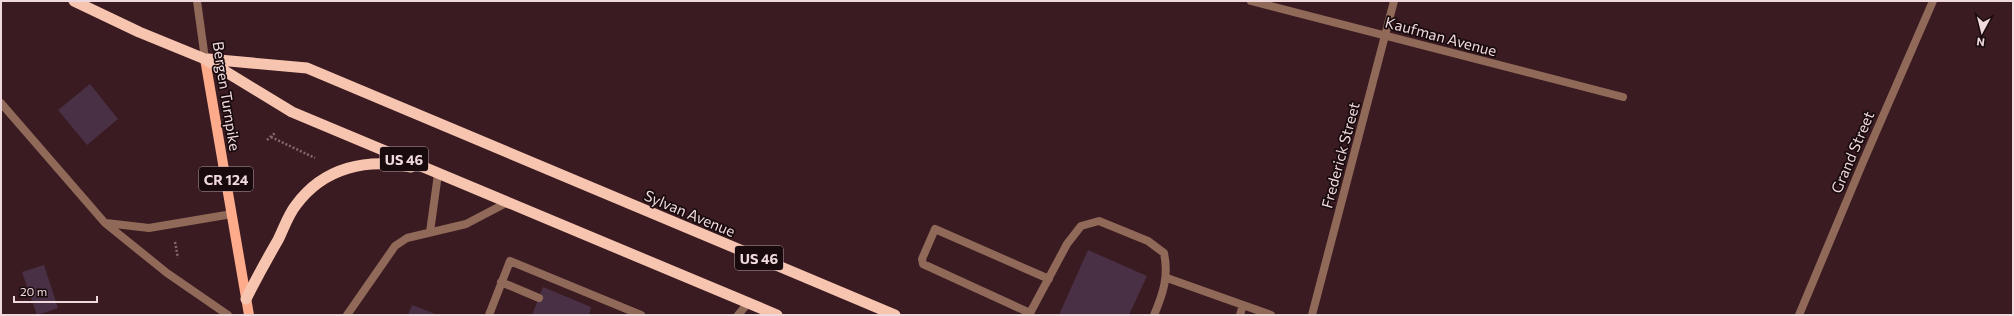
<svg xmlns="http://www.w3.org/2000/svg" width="2014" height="316" font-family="Commissioner,sans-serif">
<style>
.building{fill:#493045}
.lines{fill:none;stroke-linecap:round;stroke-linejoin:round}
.path{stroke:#84696e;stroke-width:2.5;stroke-dasharray:2 2;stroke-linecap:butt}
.service{stroke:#906959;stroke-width:8}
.minor{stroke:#906959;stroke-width:8}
.tertiary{stroke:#906959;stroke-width:8}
.primary{stroke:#fdab8b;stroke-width:10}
.trunk{stroke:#f7c4b0;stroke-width:11}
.labels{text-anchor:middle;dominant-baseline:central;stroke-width:3.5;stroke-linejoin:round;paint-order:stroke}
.shield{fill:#180a0d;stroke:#ae9b9e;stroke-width:1}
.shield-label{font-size:14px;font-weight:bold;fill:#efd9dc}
.street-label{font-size:15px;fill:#efd9dc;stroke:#180a0d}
</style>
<rect width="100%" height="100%" fill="#3a1b21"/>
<path class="building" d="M 90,84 L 118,119 L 87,145 L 58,110 Z
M 1088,250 L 1147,276 L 1129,315 L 1059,315 Z
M 44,265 L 58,308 L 37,315 L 22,272 Z
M 543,287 L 591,307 L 589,315 L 532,315 Z
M 412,305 L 438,315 L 408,315 Z"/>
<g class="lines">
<path class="path" d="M 271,137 L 315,158
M 267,140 L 275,133
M 175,242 L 178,258"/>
<path class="service" d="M 1,103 L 105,223 L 167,273 L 228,315
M 106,223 L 149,228 L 232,214
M 430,232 L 438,174
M 1167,278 L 1271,315
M 501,282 L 539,298
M 1030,313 L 923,264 L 922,259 L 935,229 L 1049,279
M 347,315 L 395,246 L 407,238 L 466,224 L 508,202
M 489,315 L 510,261 L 641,315
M 738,315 L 748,303
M 1029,315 L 1067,244 L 1081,226 L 1099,221 L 1148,241 L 1164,253 C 1169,276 1163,294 1154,315
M 1240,315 L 1243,305"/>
<path class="minor" d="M 1251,1 L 1623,97
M 1312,315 L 1394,1
M 1799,315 L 1863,162 L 1933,1"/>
<path class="tertiary" d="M 197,1 L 205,59"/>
<path class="primary" d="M 205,59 L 249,315"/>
<path class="trunk" d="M 74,1 L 139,32 L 205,59 L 292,112 L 777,315
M 208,59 L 307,68 L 895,315
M 246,299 C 256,279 267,259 278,240 C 284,228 288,215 296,205 C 324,167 367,158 411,167"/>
</g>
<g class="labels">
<g class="shield">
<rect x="380" y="147" width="48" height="24" rx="3"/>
<rect x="199" y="167" width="54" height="24" rx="3"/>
<rect x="735" y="246" width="48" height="24" rx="3"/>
</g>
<g class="shield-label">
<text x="404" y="159">US 46</text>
<text x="226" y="179">CR 124</text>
<text x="759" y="258">US 46</text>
</g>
<g class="street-label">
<text transform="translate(1441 36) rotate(15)">Kaufman Avenue</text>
<text transform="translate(227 96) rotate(81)">Bergen Turnpike</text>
<text transform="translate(1852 152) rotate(-67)">Grand Street</text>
<text transform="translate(1340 155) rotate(-75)">Frederick Street</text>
<text transform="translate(690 213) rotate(23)">Sylvan Avenue</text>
</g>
</g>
<rect width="2014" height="316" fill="none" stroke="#efd9dc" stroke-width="4"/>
<g transform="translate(1982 32) rotate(187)" stroke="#180a0d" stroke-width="3" paint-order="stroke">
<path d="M0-3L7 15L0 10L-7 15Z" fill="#efd9dc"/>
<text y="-6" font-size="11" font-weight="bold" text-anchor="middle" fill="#efd9dc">N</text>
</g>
<path d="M14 296v6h83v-6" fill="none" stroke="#efd9dc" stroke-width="2"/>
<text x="20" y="296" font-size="12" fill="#efd9dc" stroke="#180a0d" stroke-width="3" paint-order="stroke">20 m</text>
</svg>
